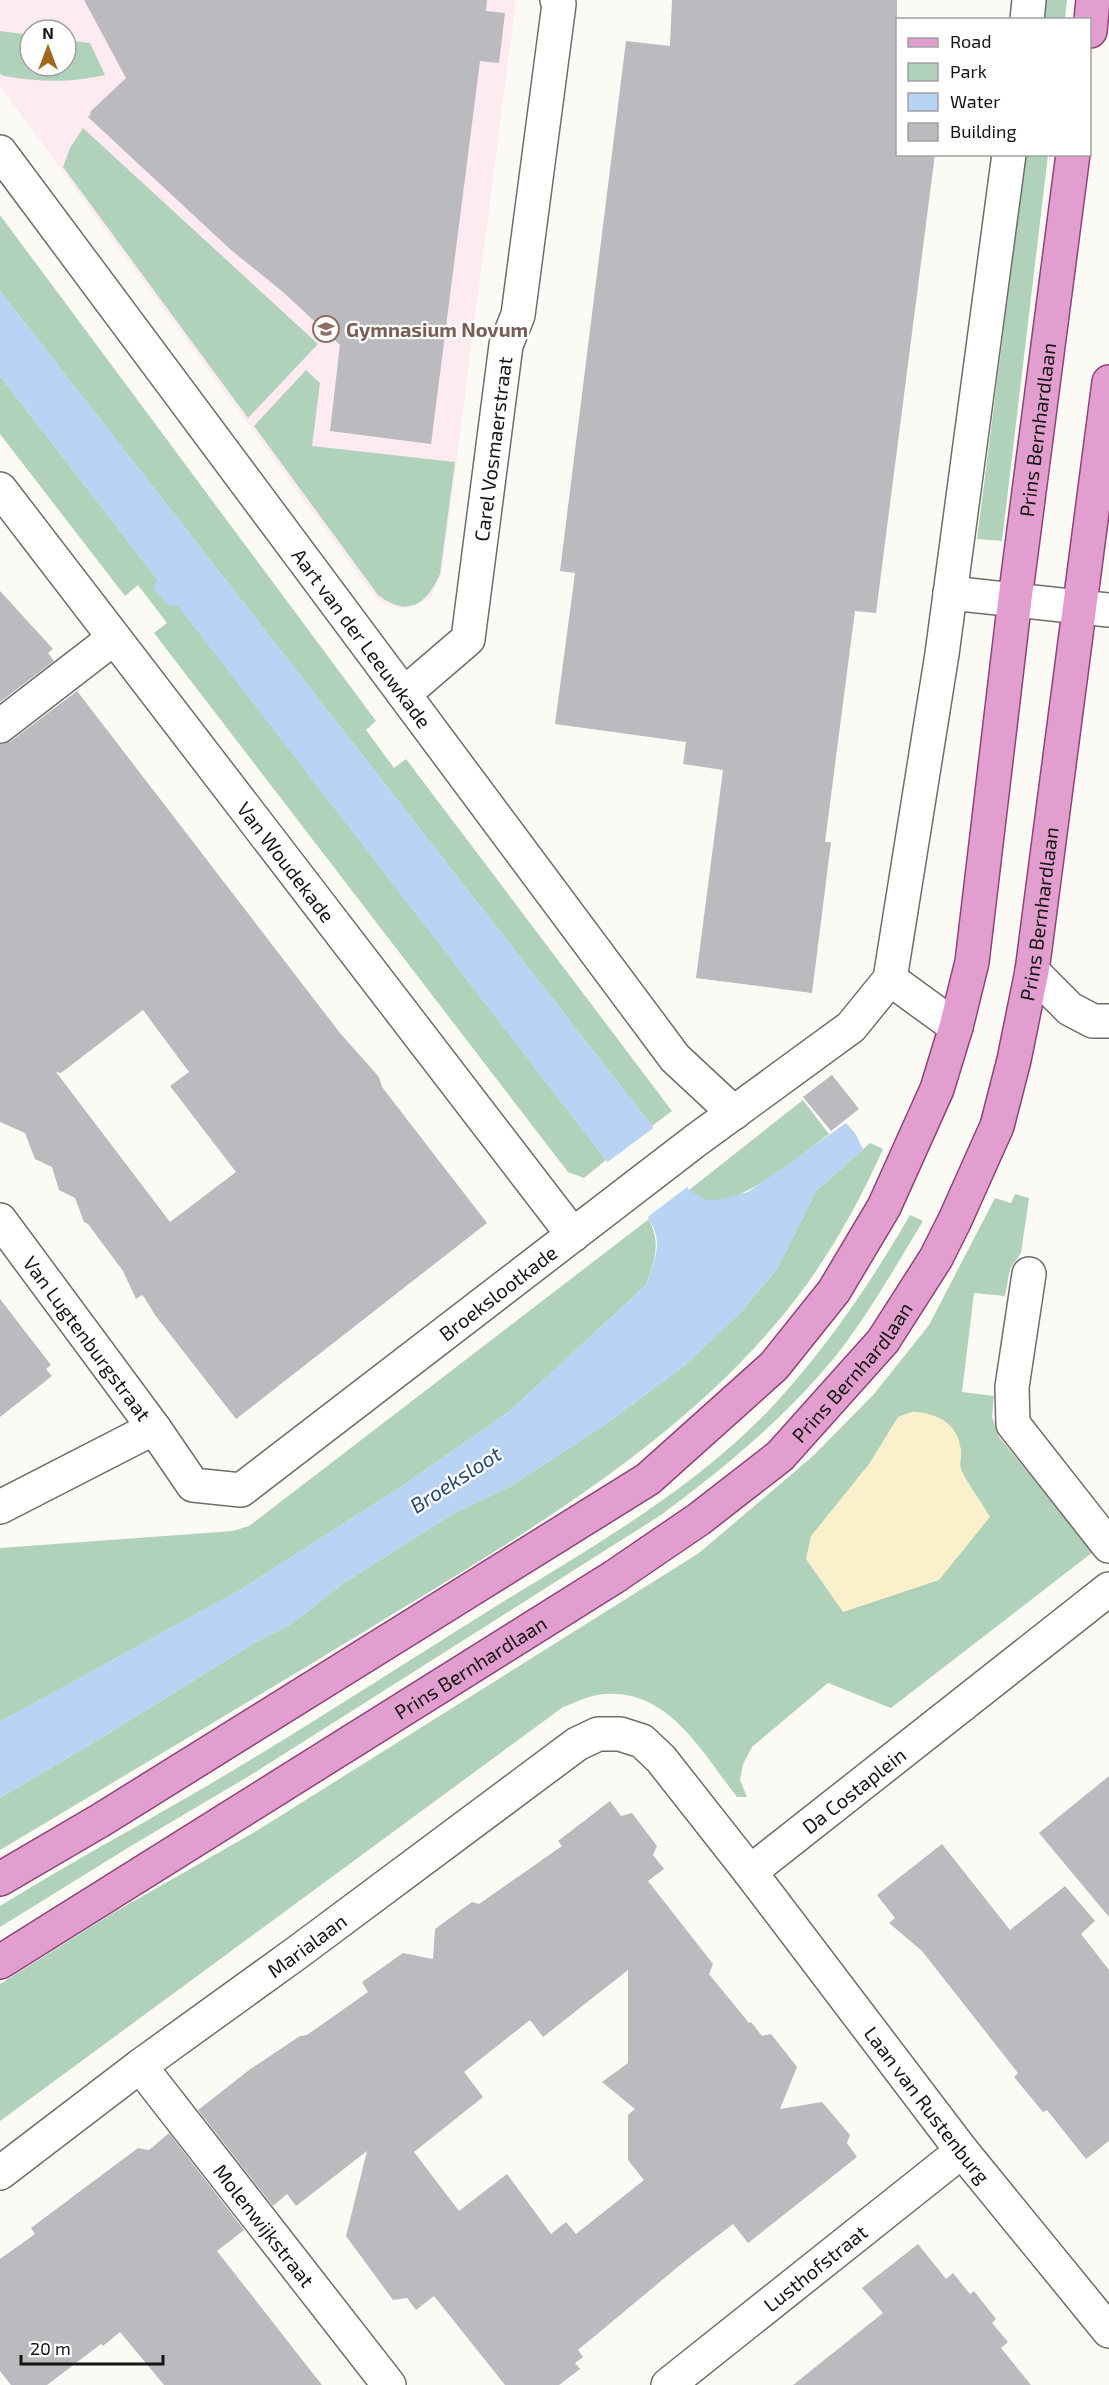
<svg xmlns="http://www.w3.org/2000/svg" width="1109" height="2385" font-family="'Exo 2',sans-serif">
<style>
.education{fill:#feeaf1;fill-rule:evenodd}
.green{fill:#b0d2bb}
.sand{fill:#faf0cb}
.water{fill:#b9d3f4}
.pier{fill:#fcfaf5}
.building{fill:#bababf;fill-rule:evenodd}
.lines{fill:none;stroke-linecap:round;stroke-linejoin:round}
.minor-casing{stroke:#706d69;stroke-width:36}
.major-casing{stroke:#8e4477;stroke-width:36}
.minor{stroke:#fff;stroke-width:33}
.major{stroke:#e29ece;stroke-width:33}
.labels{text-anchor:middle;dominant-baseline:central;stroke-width:4.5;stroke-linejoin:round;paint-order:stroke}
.education-label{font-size:20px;font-weight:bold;fill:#785e54;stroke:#fff;text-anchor:start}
.street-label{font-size:20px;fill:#161513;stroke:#fff}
.water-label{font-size:21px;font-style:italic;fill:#264874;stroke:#fff}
</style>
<rect width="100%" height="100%" fill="#fcfaf5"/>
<path class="education" d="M 0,0 L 516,0 L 442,573 L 430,598 L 406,609 L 388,605 L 376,598 L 0,86 ZM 30,30 L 66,30 L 66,66 L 30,66 Z"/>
<path class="green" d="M 1046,0 L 1067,0 L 1065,19 L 1043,20 Z
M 0,31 L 30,35 L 30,66 L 66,66 L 66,40 L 90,43 L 105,75 C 70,83 39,82 4,76 L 0,74 Z
M 83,128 L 318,344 L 248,418 L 63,167 L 70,148 Z
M 1026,155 L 1048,155 L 1002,541 L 977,539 Z
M 0,215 L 376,721 L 366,730 L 394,768 L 406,759 L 672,1111 L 652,1126 L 0,291 Z
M 306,370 L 320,383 L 312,446 L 455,462 L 440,574 C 427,604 408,618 378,595 L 254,426 Z
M 0,376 L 158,580 L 168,605 L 178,605 L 606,1160 L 584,1178 L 568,1172 L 154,633 L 167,623 L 138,585 L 125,596 L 0,434 Z
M 803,1100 L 829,1134 C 802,1154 738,1209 705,1200 C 700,1198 693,1193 689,1190 Z
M 870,1143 L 883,1149 C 862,1196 837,1242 807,1284 C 698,1434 530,1530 375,1625 C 251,1701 125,1775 0,1850 L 0,1798 L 106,1735 L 254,1643 L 290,1625 L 342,1584 L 456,1512 L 511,1486 L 606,1424 L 684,1366 L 742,1311 L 777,1269 L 816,1191 Z
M 1015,1194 L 1029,1198 L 1021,1253 L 1010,1269 L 1005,1296 L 974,1293 L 962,1392 L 994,1396 L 992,1417 L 999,1437 L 1093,1552 L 891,1708 L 828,1683 L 752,1747 L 743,1764 L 740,1780 L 747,1797 L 737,1797 C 701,1751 666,1684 597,1695 C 586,1697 574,1703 563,1707 L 0,2121 L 0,1984 L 113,1913 L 258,1830 L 699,1553 L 813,1456 L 874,1394 L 929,1325 L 995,1198 L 1011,1203 Z
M 910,1215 L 923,1221 C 897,1264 872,1308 842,1348 C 791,1413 727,1466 661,1515 L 254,1773 L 131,1846 L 0,1927 L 0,1906 C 73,1861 148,1821 222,1777 C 313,1723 403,1664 493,1608 C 590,1548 692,1491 771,1408 C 826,1349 870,1284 910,1215 Z
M 649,1219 C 661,1245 655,1259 646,1285 L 510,1411 L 399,1488 L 240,1590 L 0,1722 L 0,1548 L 233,1531 L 249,1526 Z"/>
<path class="sand" d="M 911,1412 C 935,1412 958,1422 961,1450 C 962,1456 959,1464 961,1469 C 965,1480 983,1504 990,1517 L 939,1580 L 843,1612 L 806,1559 L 811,1536 L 869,1464 L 898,1417 Z"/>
<path class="water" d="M 0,291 L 652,1126 L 689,1190 L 705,1200 L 723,1199 L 748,1192 L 846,1123 L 855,1133 L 863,1149 L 816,1191 L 777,1269 L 742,1311 L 684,1366 L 606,1424 L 511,1486 L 456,1512 L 342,1584 L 290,1625 L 254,1643 L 106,1735 L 0,1798 L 0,1722 L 240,1590 L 399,1488 L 510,1411 L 646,1285 C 651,1270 660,1251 656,1235 C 652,1215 619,1178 606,1160 L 178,606 L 168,605 L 153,588 L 158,580 L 0,376 Z"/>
<path class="pier" d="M 656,1126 L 690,1185 L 645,1219 L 605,1164 Z"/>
<path class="building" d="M 84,0 L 487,0 L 486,11 L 505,13 L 499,63 L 480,61 L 431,444 L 330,431 L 340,345 L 283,292 L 231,250 L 88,117 L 91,114 L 90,112 L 126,78 Z
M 672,0 L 897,0 L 897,154 L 935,154 L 876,613 L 855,611 L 825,842 L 831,842 L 812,993 L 696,978 L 723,770 L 683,764 L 686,742 L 555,724 L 575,573 L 560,571 L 626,41 L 670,46 Z
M 0,591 L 53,649 L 48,653 L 54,661 L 0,702 Z
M 77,691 L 340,1033 L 379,1077 L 382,1087 L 487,1223 L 236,1419 L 155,1315 L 144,1297 L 142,1295 L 136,1299 L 123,1271 L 88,1224 L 84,1222 L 75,1198 L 59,1190 L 52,1167 L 35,1159 L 25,1133 L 0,1122 L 0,744 L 11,741 ZM 143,1010 L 189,1072 L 170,1086 L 236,1172 L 170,1222 L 56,1072 L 61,1073 Z
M 832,1075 L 859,1109 L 831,1131 L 803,1097 Z
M 0,1299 L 51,1365 L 46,1369 L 52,1376 L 0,1417 Z
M 1109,1776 L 1109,1917 L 1039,1833 Z
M 610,1801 L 621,1816 L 632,1813 L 657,1846 L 653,1855 L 664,1869 L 648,1881 L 713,1964 L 709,1974 L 749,2023 L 751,2022 L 762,2036 L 771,2034 L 797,2067 L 780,2109 L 822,2102 L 850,2135 L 847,2143 L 857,2157 L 748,2243 L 733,2224 L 685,2261 L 578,2350 L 583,2357 L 575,2363 L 580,2369 L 559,2385 L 505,2385 L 434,2296 L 416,2310 L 407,2298 L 393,2300 L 346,2236 L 367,2151 L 296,2206 L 287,2194 L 273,2206 L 198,2110 L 249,2070 L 300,2036 L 307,2035 L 368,1992 L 362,1982 L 403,1953 L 433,1959 L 435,1929 L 472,1902 L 479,1904 L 562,1846 L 558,1841 ZM 628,1970 L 628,2063 L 602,2082 L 635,2109 L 628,2115 L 628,2160 L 644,2180 L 576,2234 L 566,2222 L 551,2234 L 507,2174 L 459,2211 L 414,2152 L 483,2097 L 464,2072 L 530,2020 L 543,2037 Z
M 942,1844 L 1010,1930 L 1065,1886 L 1095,1921 L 1081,1934 L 1109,1970 L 1109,2141 L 1086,2159 L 1047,2110 L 1043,2112 L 1014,2077 L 1018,2073 L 922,1951 L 889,1923 L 895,1918 L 877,1895 Z
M 169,2133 L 244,2230 L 217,2251 L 322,2385 L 164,2385 L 120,2332 L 103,2346 L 101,2344 L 47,2385 L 11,2385 L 0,2371 L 0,2259 L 35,2234 L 31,2228 L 79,2192 L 138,2148 L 149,2150 Z
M 918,2244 L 946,2279 L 953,2273 L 970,2294 L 974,2291 L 996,2319 L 992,2323 L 1008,2342 L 1001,2348 L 1031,2385 L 793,2385 L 883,2313 L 862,2288 Z"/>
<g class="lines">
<defs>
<g id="minor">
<path d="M 1027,20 L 1029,0"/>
<path id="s1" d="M 0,152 L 675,1058 L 734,1113"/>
<path id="s2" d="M 0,489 L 573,1235"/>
<path d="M 950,593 L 1109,610"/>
<path id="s3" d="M 404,694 L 468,639 L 506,345 L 518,315 L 559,4 L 557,0"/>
<path d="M 0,726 L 114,638"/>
<path d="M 1032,971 L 1070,1009 L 1093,1021 L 1109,1021"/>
<path d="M 890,979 L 956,1027"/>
<path id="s4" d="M 0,1220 L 154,1428 L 193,1485 L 241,1490 L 695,1141 L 851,1027 L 890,979 L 942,654 L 1009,154"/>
<path d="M 1029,1274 L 1012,1387 L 1013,1424 L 1109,1546"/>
<path d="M 0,1507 L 154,1428"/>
<path id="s5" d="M 750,1872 L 1109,1589"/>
<path id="s6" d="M 140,2066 L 389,2385"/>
<path id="s7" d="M 0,2173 L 140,2066 L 298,1952 L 577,1744 L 598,1734 L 620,1734 L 642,1741 L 661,1759 L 750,1872 L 962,2151 L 1109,2331"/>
<path id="s8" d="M 668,2385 L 962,2151"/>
</g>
<g id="major">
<path d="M 1090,31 L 1093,0"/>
<path id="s9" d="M 0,1879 L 101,1820 L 648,1479 L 774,1366 L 834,1291 L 884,1207 L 937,1089 L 956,1027 L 972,962 L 1015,599 L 1073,154"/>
<path id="s10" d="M 0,1962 L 614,1577 L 699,1519 L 780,1456 L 883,1341 L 936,1258 L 955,1220 L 997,1126 L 1014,1060 L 1032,971 L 1109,382"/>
</g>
</defs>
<use href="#minor" class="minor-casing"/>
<use href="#major" class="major-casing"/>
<use href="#minor" class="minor"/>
<use href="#major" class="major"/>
</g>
<defs>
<symbol id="school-ring" viewBox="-11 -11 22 22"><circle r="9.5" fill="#fff" stroke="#8d6e63" stroke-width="1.5"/><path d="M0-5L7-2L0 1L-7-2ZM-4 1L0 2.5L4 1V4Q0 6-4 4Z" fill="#8d6e63"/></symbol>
</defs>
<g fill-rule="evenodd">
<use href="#school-ring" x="311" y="314" width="30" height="30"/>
</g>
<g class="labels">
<g class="education-label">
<text x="346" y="329">Gymnasium Novum</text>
</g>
<g class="street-label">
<text stroke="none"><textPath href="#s9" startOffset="1922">Prins Bernhardlaan</textPath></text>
<text stroke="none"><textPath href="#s3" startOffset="276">Carel Vosmaerstraat</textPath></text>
<text stroke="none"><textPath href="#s1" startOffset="606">Aart van der Leeuwkade</textPath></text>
<text stroke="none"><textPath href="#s2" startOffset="470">Van Woudekade</textPath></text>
<text stroke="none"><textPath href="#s10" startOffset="1545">Prins Bernhardlaan</textPath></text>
<text stroke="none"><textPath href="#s4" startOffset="700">Broekslootkade</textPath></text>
<text stroke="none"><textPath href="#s4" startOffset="147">Van Lugtenburgstraat</textPath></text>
<text stroke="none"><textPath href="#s10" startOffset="1041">Prins Bernhardlaan</textPath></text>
<text stroke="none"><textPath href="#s10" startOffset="555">Prins Bernhardlaan</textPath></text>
<text stroke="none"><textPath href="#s5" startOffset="132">Da Costaplein</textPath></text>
<text stroke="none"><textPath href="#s7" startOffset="382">Marialaan</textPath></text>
<text stroke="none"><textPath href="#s7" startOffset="1250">Laan van Rustenburg</textPath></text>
<text stroke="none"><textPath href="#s6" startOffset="202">Molenwijkstraat</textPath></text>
<text stroke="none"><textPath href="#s8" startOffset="188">Lusthofstraat</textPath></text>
</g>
<g class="water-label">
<text transform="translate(455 1479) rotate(-33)">Broeksloot</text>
</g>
</g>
<rect x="896" y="18" width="195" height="138" fill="#ffffff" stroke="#a2a1a1" stroke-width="1.5"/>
<rect x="908" y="38" width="30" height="9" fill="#e29ece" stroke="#a2a1a1" stroke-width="1.5"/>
<text x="950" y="48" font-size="18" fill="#161513">Road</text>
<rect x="908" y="63" width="30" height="18" fill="#b0d2bb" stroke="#a2a1a1" stroke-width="1.5"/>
<text x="950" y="78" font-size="18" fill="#161513">Park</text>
<rect x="908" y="93" width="30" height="18" fill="#b9d3f4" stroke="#a2a1a1" stroke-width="1.5"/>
<text x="950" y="108" font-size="18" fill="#161513">Water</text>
<rect x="908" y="123" width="30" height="18" fill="#bababf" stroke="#a2a1a1" stroke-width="1.5"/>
<text x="950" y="138" font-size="18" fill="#161513">Building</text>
<g transform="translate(48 48)"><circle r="28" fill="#ffffff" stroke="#a2a1a1" stroke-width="1.5"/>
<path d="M0-4.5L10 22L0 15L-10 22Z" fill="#9d6920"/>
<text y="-9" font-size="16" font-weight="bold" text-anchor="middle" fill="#161513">N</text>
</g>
<path d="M21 2355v9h142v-9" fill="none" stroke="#161513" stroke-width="3"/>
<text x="30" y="2355" font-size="18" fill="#161513" stroke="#ffffff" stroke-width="4.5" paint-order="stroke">20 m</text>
</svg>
